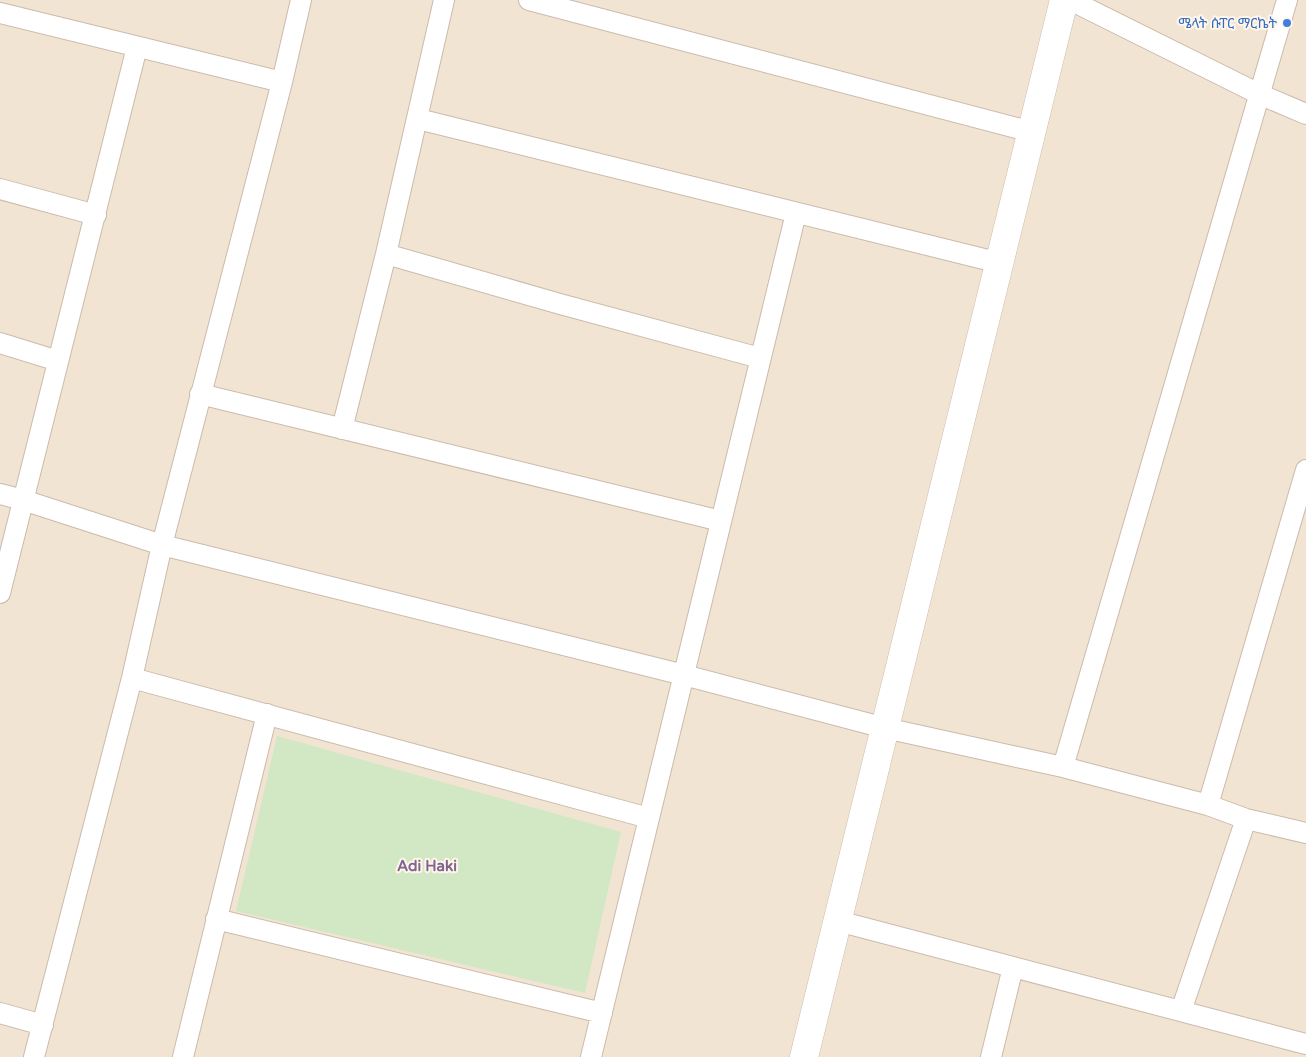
<svg xmlns="http://www.w3.org/2000/svg" width="1306" height="1057" font-family="'Varela Round','Noto Sans Ethiopic',sans-serif">
<style>
.residential{fill:#f2e4d3}
.green{fill:#d2e7c4}
.lines{fill:none;stroke-linecap:round;stroke-linejoin:round}
.street-casing{stroke:#ccbaab;stroke-width:22}
.secondary-casing{stroke:#d0bcac;stroke-width:29}
.street{stroke:#fff;stroke-width:20}
.secondary{stroke:#fff;stroke-width:28}
.shop-dot{fill:#3f7fe0;stroke:#fef6ea;stroke-width:2}
.labels{text-anchor:middle;dominant-baseline:central;stroke-width:4;stroke-linejoin:round;paint-order:stroke}
.shop-label{font-size:14px;fill:#366cbe;stroke:#fef6ea;text-anchor:end}
.neighbourhood-label{font-size:15px;font-weight:bold;fill:#80638e;stroke:#fef6ea}
</style>
<rect width="100%" height="100%" fill="#fbf2e4"/>
<path class="residential" d="M 0,0 L 1306,0 L 1306,1057 L 0,1057 Z"/>
<path class="green" d="M 277,736 L 621,832 L 585,993 L 236,911 Z"/>
<g class="lines">
<defs>
<path id="street" d="M 529,0 L 1032,132
M 1070,0 L 1259,94 L 1306,114
M 0,13 L 282,82
M 418,119 L 1000,263
M 0,189 L 96,215
M 386,254 L 560,304 L 760,358
M 0,343 L 58,361
M 200,394 L 721,521
M 342,429 L 386,254 L 444,0
M 0,494 L 23,500 L 162,545 L 684,675 L 885,728 L 1063,767 L 1208,805 L 1246,819 L 1306,833
M 0,593 L 137,47
M 132,678 L 649,818
M 1063,767 L 1287,0
M 1208,805 L 1306,470
M 216,919 L 602,1013
M 838,921 L 1306,1044
M 1181,1011 L 1246,819
M 0,1013 L 43,1025
M 34,1057 L 132,678 L 162,545 L 282,82 L 301,0
M 183,1057 L 267,714
M 591,1057 L 796,213
M 991,1057 L 1013,967"/>
<path id="secondary" d="M 804,1057 L 1064,0"/>
</defs>
<use href="#street" class="street-casing"/>
<use href="#secondary" class="secondary-casing"/>
<use href="#street" class="street"/>
<use href="#secondary" class="secondary"/>
</g>
<circle class="shop-dot" cx="1287" cy="23" r="5"/>
<g class="labels">
<g class="shop-label">
<text x="1277" y="23">ሜላት ሱፐር ማርኬት</text>
</g>
<g class="neighbourhood-label">
<text x="427" y="866">Adi Haki</text>
</g>
</g>
</svg>
